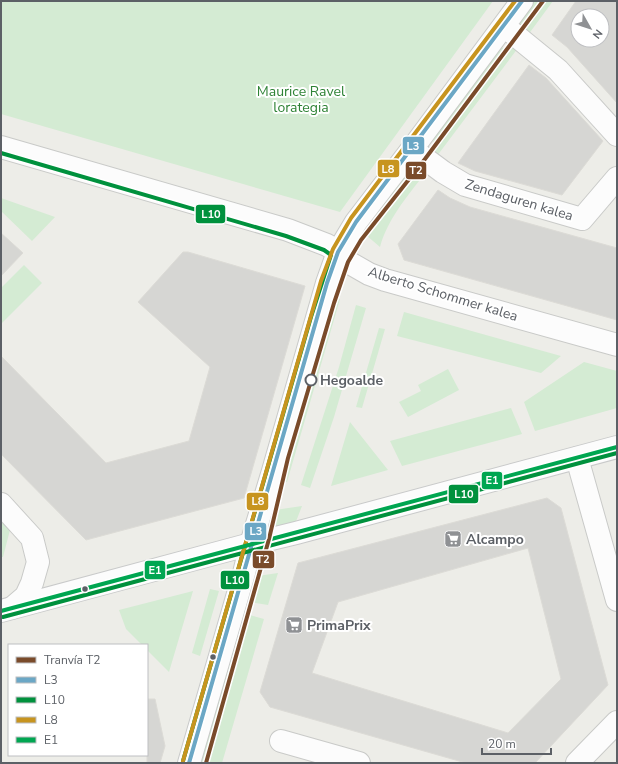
<svg xmlns="http://www.w3.org/2000/svg" width="618" height="764" font-family="'Nunito Sans',sans-serif">
<style>
.green{fill:#d4ebd3}
.building{fill:#d6d6d3;stroke:#dcdbd6;fill-rule:evenodd}
.lines{fill:none;stroke-linecap:round;stroke-linejoin:round}
.street-casing{stroke:#c9cac8;stroke-width:24}
.secondary-casing{stroke:#c9caca;stroke-width:24}
.street{stroke:#fcfcfc;stroke-width:22}
.secondary{stroke:#fcfcfc;stroke-width:22}
.bus-1-casing{stroke:#fff;stroke-width:7}
.bus-2-casing{stroke:#fff;stroke-width:7}
.bus-3-casing{stroke:#fff;stroke-width:7}
.bus-4-casing{stroke:#fff;stroke-width:7}
.bus-1{stroke:#6ba7c5;stroke-width:4}
.bus-2{stroke:#00913d;stroke-width:4}
.bus-3{stroke:#c7941f;stroke-width:4}
.bus-4{stroke:#00a651;stroke-width:4}
.tram-1-casing{stroke:#fff;stroke-width:7}
.tram-1{stroke:#7a4b2a;stroke-width:4}
.stop-dot{fill:#fff;stroke:#5c6066;stroke-width:2}
.bus-dot{fill:#5c6066;stroke:#fff;stroke-width:1.5}
.labels{text-anchor:middle;dominant-baseline:central;stroke-width:4;stroke-linejoin:round;paint-order:stroke}
.park-label{font-size:14px;fill:#2f8336;stroke:#fff}
.street-label{font-size:14px;fill:#5c6066;stroke:#fff}
.stop-label{font-size:14px;font-weight:bold;fill:#5c6066;stroke:#fff;text-anchor:start}
.poi-label{font-size:14px;font-weight:bold;fill:#5c6066;stroke:#fff;text-anchor:start}
.line-badge{stroke:#fff;stroke-width:1.5}
.badge-label{font-size:11px;text-anchor:middle;font-weight:bold;fill:#fff}
</style>
<rect width="100%" height="100%" fill="#edede8"/>
<path class="green" d="M 1,1 L 493,1 L 340,212 L 1,114 Z
M 530,1 L 553,1 L 528,35 L 514,25 Z
M 513,47 L 518,48 L 437,156 C 432,149 432,144 435,135 L 500,48 Z
M 416,158 L 429,168 C 411,192 388,217 380,247 L 359,229 Z
M 1,198 L 55,217 L 32,241 L 1,211 Z
M 24,265 L 42,283 L 1,324 L 1,288 Z
M 331,297 L 340,299 L 287,482 L 278,479 Z
M 356,305 L 366,308 L 334,417 L 310,488 L 301,485 L 339,367 Z
M 404,312 L 561,356 L 541,373 L 397,336 Z
M 379,328 L 385,329 L 362,408 L 356,407 Z
M 584,362 L 617,371 L 617,408 L 535,431 L 524,402 Z
M 448,369 L 459,390 L 408,417 L 399,402 L 421,391 L 418,385 Z
M 511,408 L 522,434 L 402,466 L 390,441 Z
M 350,422 L 388,470 L 331,486 Z
M 302,506 L 295,524 L 261,533 L 268,511 Z
M 1,521 L 10,530 L 3,557 L 1,557 Z
M 278,573 L 268,605 L 244,601 L 251,577 Z
M 210,589 L 219,591 L 200,656 L 192,653 Z
M 193,591 L 169,672 L 147,650 L 147,645 L 142,645 L 126,629 L 119,610 Z
M 242,613 L 264,619 L 222,763 L 199,763 Z"/>
<path class="building" d="M 576,1 L 617,1 L 617,103 L 567,47 L 552,35 ZM 578,16 L 602,16 L 602,40 L 578,40 Z
M 529,65 L 546,78 L 603,141 L 562,195 L 475,171 L 458,163 Z
M 438,190 L 450,198 L 470,207 L 617,248 L 617,320 L 404,260 L 398,244 Z
M 1,233 L 23,253 L 1,276 Z
M 183,252 L 188,252 L 305,286 L 244,498 L 86,540 L 1,454 L 1,356 L 106,463 L 189,441 L 210,367 L 138,302 Z
M 547,498 L 561,508 L 608,685 L 535,763 L 466,763 L 270,707 L 260,692 L 298,563 ZM 528,548 L 561,679 L 508,733 L 312,673 L 338,602 Z
M 147,699 L 155,699 L 165,746 L 160,763 L 147,763 Z"/>
<g class="lines">
<defs>
<path id="street" d="M 504,26 L 558,70 L 617,135
M 1,147 L 288,230 L 327,245 L 338,252 L 348,262 L 369,274 L 385,280 L 617,345
M 412,149 L 443,172 L 465,185 L 582,219 L 617,178
M 577,458 L 617,600
M 1,504 L 32,538 L 38,562 L 32,583 L 26,596 L 12,608
M 251,544 L 273,471 L 327,283 L 338,252 L 356,222 L 412,149 L 522,1
M 281,741 L 359,763
M 577,763 L 617,722"/>
<path id="secondary" d="M 1,611 L 251,544 L 296,533 L 617,447
M 189,763 L 244,573 L 251,544"/>
</defs>
<use href="#street" class="street-casing"/>
<use href="#secondary" class="secondary-casing"/>
<use href="#street" class="street"/>
<use href="#secondary" class="secondary"/>
<defs>
<path id="bus-1" d="M 189,763 L 327,283 L 338,252 L 356,222 L 522,1"/>
<path id="bus-2" d="M 1,153 L 286,236 L 324,250 L 331,255 L 311,317 L 183,761
M 3,617 L 617,453"/>
<path id="bus-3" d="M 183,761 L 321,281 L 333,249 L 351,218 L 515,1"/>
<path id="bus-4" d="M 1,611 L 617,447"/>
</defs>
<use href="#bus-1" class="bus-1-casing"/>
<use href="#bus-2" class="bus-2-casing"/>
<use href="#bus-3" class="bus-3-casing"/>
<use href="#bus-4" class="bus-4-casing"/>
<use href="#bus-1" class="bus-1"/>
<use href="#bus-2" class="bus-2"/>
<use href="#bus-3" class="bus-3"/>
<use href="#bus-4" class="bus-4"/>
<defs>
<path id="tram-1" d="M 206,763 L 269,539 L 288,458 L 334,303 L 348,262 L 361,240 L 425,159 L 543,1"/>
</defs>
<use href="#tram-1" class="tram-1-casing"/>
<use href="#tram-1" class="tram-1"/>
</g>
<defs>
<symbol id="supermarket-square" viewBox="-11 -11 22 22"><rect x="-9" y="-9" width="18" height="18" rx="4" fill="#8f9194" stroke="#fff"/><path d="M-6-5.5h2.5l.6 2H6L4.5 2H-2.5L-4.4-4H-6ZM-1.5 3.2a1.3 1.3 0 1 0 .1 0ZM3 3.2a1.3 1.3 0 1 0 .1 0Z" fill="#fff"/></symbol>
</defs>
<g fill-rule="evenodd">
<use href="#supermarket-square" x="443" y="529" width="20" height="20"/>
<use href="#supermarket-square" x="284" y="615" width="20" height="20"/>
</g>
<circle class="stop-dot" cx="311" cy="380" r="5.5"/>
<g class="bus-dot">
<circle cx="85" cy="589" r="3.5"/>
<circle cx="213" cy="657" r="3.5"/>
</g>
<g class="labels">
<g class="park-label">
<text x="301" y="91">Maurice Ravel<tspan x="301" dy="16">lorategia</tspan></text>
</g>
<g class="street-label">
<text transform="translate(519 200) rotate(17)">Zendaguren kalea</text>
<text transform="translate(443 294) rotate(17)">Alberto Schommer kalea</text>
</g>
<g class="stop-label">
<text x="320" y="380">Hegoalde</text>
</g>
<g class="poi-label">
<text x="466" y="539">Alcampo</text>
<text x="307" y="625">PrimaPrix</text>
</g>
</g>
<g class="line-badge">
<rect x="402" y="136" width="23" height="19" rx="4" fill="#6ba7c5"/>
<rect x="377" y="159" width="23" height="19" rx="4" fill="#c7941f"/>
<rect x="405" y="161" width="22" height="19" rx="4" fill="#7a4b2a"/>
<rect x="195" y="204" width="31" height="20" rx="4" fill="#00913d"/>
<rect x="481" y="471" width="22" height="19" rx="4" fill="#00a651"/>
<rect x="448" y="484" width="31" height="20" rx="4" fill="#00913d"/>
<rect x="246" y="492" width="23" height="19" rx="4" fill="#c7941f"/>
<rect x="244" y="522" width="23" height="19" rx="4" fill="#6ba7c5"/>
<rect x="252" y="550" width="23" height="19" rx="4" fill="#7a4b2a"/>
<rect x="144" y="560" width="22" height="20" rx="4" fill="#00a651"/>
<rect x="220" y="570" width="30" height="20" rx="4" fill="#00913d"/>
</g>
<g class="badge-label">
<text x="413" y="150">L3</text>
<text x="388" y="173">L8</text>
<text x="416" y="174">T2</text>
<text x="211" y="218">L10</text>
<text x="492" y="484">E1</text>
<text x="464" y="498">L10</text>
<text x="258" y="505">L8</text>
<text x="256" y="535">L3</text>
<text x="263" y="563">T2</text>
<text x="155" y="574">E1</text>
<text x="235" y="584">L10</text>
</g>
<rect width="618" height="764" fill="none" stroke="#5c6066" stroke-width="4"/>
<rect x="8" y="644" width="140" height="112" fill="#ffffff" stroke="#bebfc2"/>
<rect x="16" y="657" width="20" height="6" fill="#7a4b2a" stroke="#bebfc2"/>
<text x="44" y="664" font-size="12" fill="#5c6066">Tranvía T2</text>
<rect x="16" y="677" width="20" height="6" fill="#6ba7c5" stroke="#bebfc2"/>
<text x="44" y="684" font-size="12" fill="#5c6066">L3</text>
<rect x="16" y="697" width="20" height="6" fill="#00913d" stroke="#bebfc2"/>
<text x="44" y="704" font-size="12" fill="#5c6066">L10</text>
<rect x="16" y="717" width="20" height="6" fill="#c7941f" stroke="#bebfc2"/>
<text x="44" y="724" font-size="12" fill="#5c6066">L8</text>
<rect x="16" y="737" width="20" height="6" fill="#00a651" stroke="#bebfc2"/>
<text x="44" y="744" font-size="12" fill="#5c6066">E1</text>
<g transform="translate(590 28) rotate(129)"><circle r="19" fill="#ffffff" stroke="#bebfc2"/>
<path d="M0-3L7 15L0 10L-7 15Z" fill="#8f9194"/>
<text y="-6" font-size="11" font-weight="bold" text-anchor="middle" fill="#5c6066">N</text>
</g>
<path d="M482 748v6h69v-6" fill="none" stroke="#5c6066" stroke-width="2"/>
<text x="488" y="748" font-size="12" fill="#5c6066" stroke="#ffffff" stroke-width="3" paint-order="stroke">20 m</text>
</svg>
